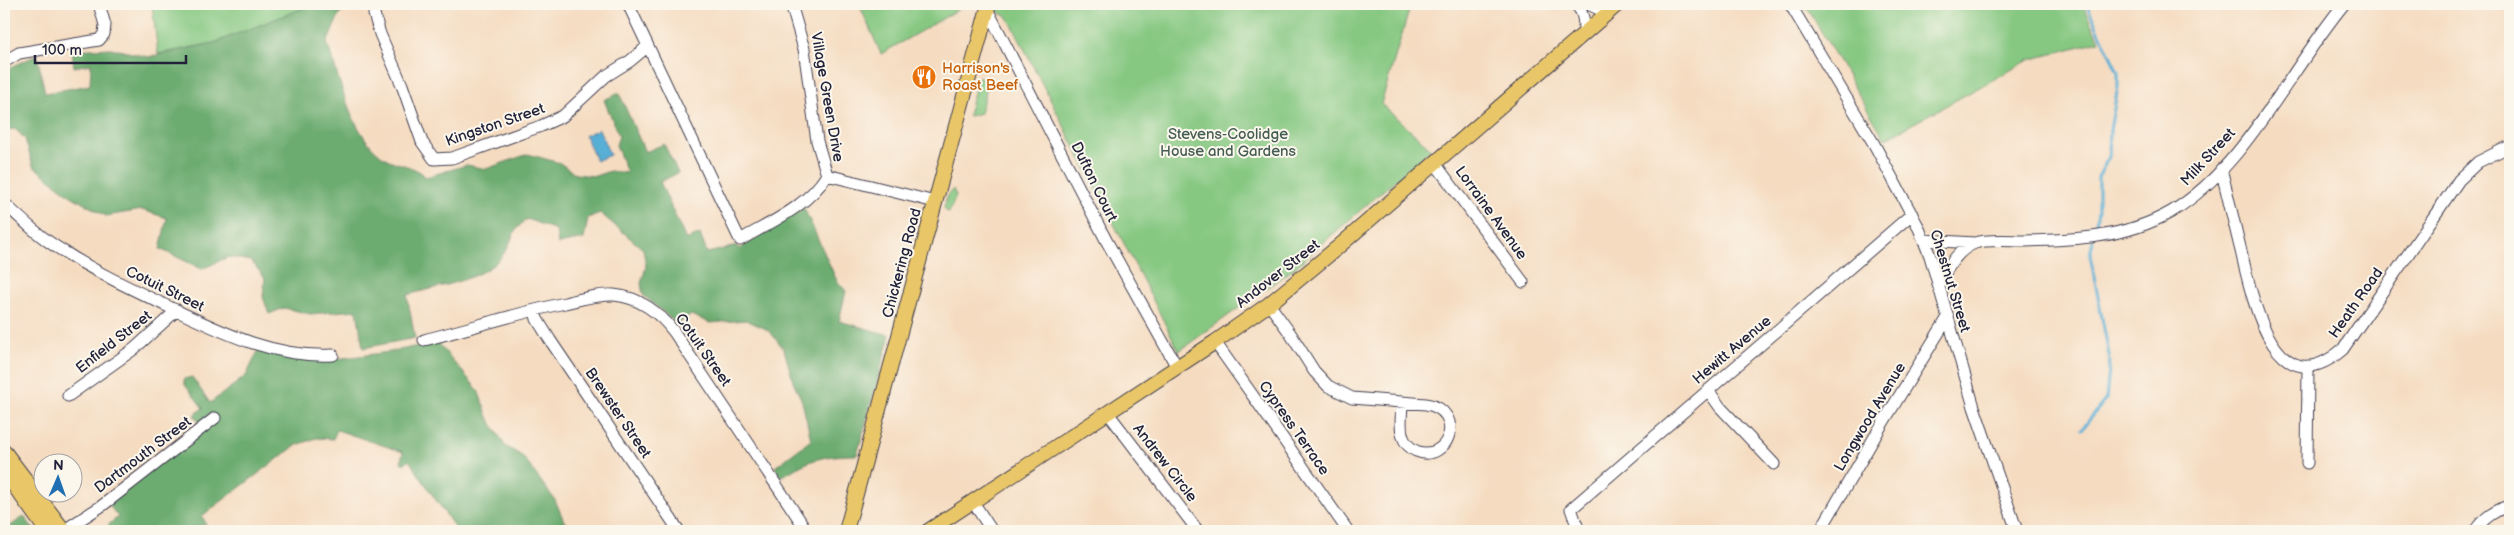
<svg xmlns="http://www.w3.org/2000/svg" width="2514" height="535" font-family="'Balsamiq Sans',sans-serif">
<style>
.green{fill:#86c882;stroke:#54755e}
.forest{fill:#6cac70;stroke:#476756}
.water{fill:#59afd5;stroke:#3e6888}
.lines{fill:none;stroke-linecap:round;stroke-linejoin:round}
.stream{stroke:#59afd5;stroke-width:3}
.minor-casing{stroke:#423e4f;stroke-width:13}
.major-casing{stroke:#423e4f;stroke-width:16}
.highway-casing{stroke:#423e4f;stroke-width:18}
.minor{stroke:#fff;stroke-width:11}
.major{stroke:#e9c769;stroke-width:14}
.highway{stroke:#e9c769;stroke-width:16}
.labels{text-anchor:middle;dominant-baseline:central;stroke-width:4;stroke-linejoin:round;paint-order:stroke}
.food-label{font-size:15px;fill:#c56008;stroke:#fbf7ec;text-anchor:start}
.street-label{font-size:15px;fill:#22223b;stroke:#fbf7ec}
.park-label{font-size:15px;fill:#455c54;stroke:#fbf7ec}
</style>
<rect width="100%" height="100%" fill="#fbf7ec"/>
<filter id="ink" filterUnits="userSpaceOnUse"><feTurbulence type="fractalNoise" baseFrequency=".02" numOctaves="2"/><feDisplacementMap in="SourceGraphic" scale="10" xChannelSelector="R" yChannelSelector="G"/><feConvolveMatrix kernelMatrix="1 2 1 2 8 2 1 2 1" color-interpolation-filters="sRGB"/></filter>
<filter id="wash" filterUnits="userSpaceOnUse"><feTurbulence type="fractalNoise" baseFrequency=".0096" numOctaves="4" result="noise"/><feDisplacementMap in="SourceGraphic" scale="20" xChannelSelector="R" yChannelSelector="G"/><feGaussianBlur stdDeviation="1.12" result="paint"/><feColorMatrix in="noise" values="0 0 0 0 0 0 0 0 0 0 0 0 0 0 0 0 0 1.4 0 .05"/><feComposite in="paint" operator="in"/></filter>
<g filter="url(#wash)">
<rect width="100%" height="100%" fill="#f5dcc1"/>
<path class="green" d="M 152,4 L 314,4 L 214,43 L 158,54 Z
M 859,4 L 968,4 L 881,54 Z
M 983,4 L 1411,4 L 1381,104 L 1431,149 L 1293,269 L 1179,351 L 1008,17 Z
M 1805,4 L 2082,4 L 2099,41 L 2029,60 L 1885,139 Z
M 978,77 L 981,77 L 987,87 L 980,113 L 970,116 L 968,115 Z
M 953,189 L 956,196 L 949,213 L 944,209 L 947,195 Z"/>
<path class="forest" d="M 314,4 L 347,4 L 340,13 L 327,43 C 340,79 350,132 382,156 C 396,166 414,164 426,177 L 467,165 L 486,169 L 528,154 L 560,163 L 575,174 L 595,176 L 610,171 L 627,173 L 616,145 L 619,136 L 604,100 L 619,93 L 645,152 L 664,144 L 678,173 L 660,182 L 686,240 L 700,234 L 707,253 L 737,246 L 739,249 L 804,208 L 837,281 L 846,291 L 839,321 L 890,335 L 857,455 C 823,455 810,459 781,477 L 775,467 L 811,440 L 802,401 L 793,381 L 784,349 L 771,333 L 764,328 L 746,320 L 710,323 L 691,315 L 677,324 L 643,295 L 641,283 L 646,267 L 643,249 L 600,213 L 588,218 L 584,239 L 558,244 L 556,230 L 527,219 C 509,233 514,241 502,256 C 484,280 435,287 407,295 L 415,338 L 363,348 L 357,310 L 310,314 L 284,308 L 269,314 L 263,297 L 265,278 L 251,261 L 228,257 L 202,269 L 160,249 L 167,218 L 142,210 L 106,216 L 71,196 L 33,166 L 25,139 L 15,129 L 4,130 L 4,75 L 9,68 L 37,55 L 45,93 L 90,85 L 91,64 L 74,67 L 72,50 L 111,48 L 148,57 L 214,43 Z
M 437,342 L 478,390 L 487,415 L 505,446 L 522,456 L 555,500 L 564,521 L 574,531 L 457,531 L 409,460 L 403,464 L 401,462 L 403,452 L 337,430 L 333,439 L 316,438 L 295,446 L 202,516 L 206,524 L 186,531 L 113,531 L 108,525 L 118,517 L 109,505 L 200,423 L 194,415 L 203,408 L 185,385 L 184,379 L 192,377 L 210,403 L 246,376 L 259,349 L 328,360 L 390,352 Z
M 24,516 L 35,531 L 4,531 Z"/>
<path class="water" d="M 599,129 L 610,155 L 596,161 L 585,135 Z"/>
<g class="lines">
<path class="stream" d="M 2086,4 L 2118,72 L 2118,87 L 2110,130 L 2109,157 L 2098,177 L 2098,211 L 2094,234
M 2082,429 L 2106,399 L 2110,360 L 2090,255 L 2093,240"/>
</g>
</g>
<g filter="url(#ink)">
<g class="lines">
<defs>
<path id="minor" d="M 376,4 L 374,14 L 380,34 L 402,85 L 422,142 L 434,159 L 452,158 L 541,126 L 563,116 L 606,76 L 630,61 L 648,46
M 628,4 L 740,240 C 771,222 807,207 827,175
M 791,4 L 804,49 L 817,141 L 827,175 L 935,202
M 1575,4 C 1584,12 1584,21 1584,33
M 1588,4 L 1607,13
M 1790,4 L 1874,144 L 1918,226 L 1930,256 L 1974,407 L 2017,531
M 987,9 L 1106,240 L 1177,367
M 4,62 L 19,53 L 99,40 L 104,34 L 105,25 L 99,4
M 1434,162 L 1523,282
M 2221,169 C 2228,196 2234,223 2241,251 C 2252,297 2274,409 2343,349 L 2459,180 L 2478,162 L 2510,146
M 4,203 C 22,220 41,238 63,251 C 97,273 134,290 171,308 C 224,333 274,358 333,355
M 1923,240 L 1975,243
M 1938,285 C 1947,270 1956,250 1975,243 C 1986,239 2011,241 2024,241 C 2074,240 2126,238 2171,212 C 2245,168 2290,69 2344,4
M 1269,304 L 1290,333 L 1314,371 L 1328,386 L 1352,398 L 1426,404 C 1467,411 1449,464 1416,451 C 1410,448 1405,443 1403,437 C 1399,427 1402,413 1402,402
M 535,310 L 537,319 L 550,340 L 679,531
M 424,340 C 471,328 518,313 565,303 C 581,299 598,294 614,295 C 639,297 660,313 674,332 L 807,531
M 1215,342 L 1348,531
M 1708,390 L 1720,407 L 1774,464
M 68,396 L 134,349 L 177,310
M 1108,413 L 1198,531
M 2307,463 L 2308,366
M 973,502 L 992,531
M 63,531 L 103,505 L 215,418
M 1579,531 L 1571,509 L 1912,214
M 1820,531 L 1884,421 L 1947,319
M 2475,531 C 2484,517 2495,511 2510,505"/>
<path id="major" d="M 846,531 L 989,4
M 928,531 L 1215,342 L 1269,304 L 1337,248 L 1618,4"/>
<path id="highway" d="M 4,453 L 63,531
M 4,470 L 48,531"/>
</defs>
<use href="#minor" class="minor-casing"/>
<use href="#major" class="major-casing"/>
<use href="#highway" class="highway-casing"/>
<use href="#minor" class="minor"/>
<use href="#major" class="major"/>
<use href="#highway" class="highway"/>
</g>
</g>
<defs>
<symbol id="restaurant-disc" viewBox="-11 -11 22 22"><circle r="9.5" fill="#e8710a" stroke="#fbf7ec"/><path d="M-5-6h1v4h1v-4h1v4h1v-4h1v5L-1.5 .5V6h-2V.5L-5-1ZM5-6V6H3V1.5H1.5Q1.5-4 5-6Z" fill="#fff"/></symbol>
</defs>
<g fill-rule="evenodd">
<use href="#restaurant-disc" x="910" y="63" width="28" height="28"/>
</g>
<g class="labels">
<g class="food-label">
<text x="942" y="68">Harrison's<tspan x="942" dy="17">Roast Beef</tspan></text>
</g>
<g class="street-label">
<text transform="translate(827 97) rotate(80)">Village Green Drive</text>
<text transform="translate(495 125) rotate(-19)">Kingston Street</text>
<text transform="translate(2208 157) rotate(-47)">Milk Street</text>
<text transform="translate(1094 182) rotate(64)">Dufton Court</text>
<text transform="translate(1491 213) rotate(54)">Lorraine Avenue</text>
<text transform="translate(902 263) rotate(-75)">Chickering Road</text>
<text transform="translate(1278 274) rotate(-38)">Andover Street</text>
<text transform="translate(1950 281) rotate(73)">Chestnut Street</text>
<text transform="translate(165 289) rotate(26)">Cotuit Street</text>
<text transform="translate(2356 303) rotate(-55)">Heath Road</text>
<text transform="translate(114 342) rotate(-38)">Enfield Street</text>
<text transform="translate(703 350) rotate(55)">Cotuit Street</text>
<text transform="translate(1732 350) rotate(-40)">Hewitt Avenue</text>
<text transform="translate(618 413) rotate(56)">Brewster Street</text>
<text transform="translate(1870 417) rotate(-59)">Longwood Avenue</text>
<text transform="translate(1294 428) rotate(55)">Cypress Terrace</text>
<text transform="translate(143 455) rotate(-37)">Dartmouth Street</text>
<text transform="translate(1165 463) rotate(52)">Andrew Circle</text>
</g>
<g class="park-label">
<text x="1228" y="134">Stevens-Coolidge<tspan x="1228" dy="17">House and Gardens</tspan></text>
</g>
</g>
<rect width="2514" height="535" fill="none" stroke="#fbf7ec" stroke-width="20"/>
<g transform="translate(58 478) rotate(2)"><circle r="24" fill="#fbf7ec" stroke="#a4a2a5"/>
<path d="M0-4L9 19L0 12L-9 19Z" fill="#1f6fb2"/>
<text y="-8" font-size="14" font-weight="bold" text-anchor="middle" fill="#22223b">N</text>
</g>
<path d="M35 55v8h151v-8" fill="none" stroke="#22223b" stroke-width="2.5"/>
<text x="42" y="55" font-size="15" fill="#22223b" stroke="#fbf7ec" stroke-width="4" paint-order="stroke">100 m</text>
</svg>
